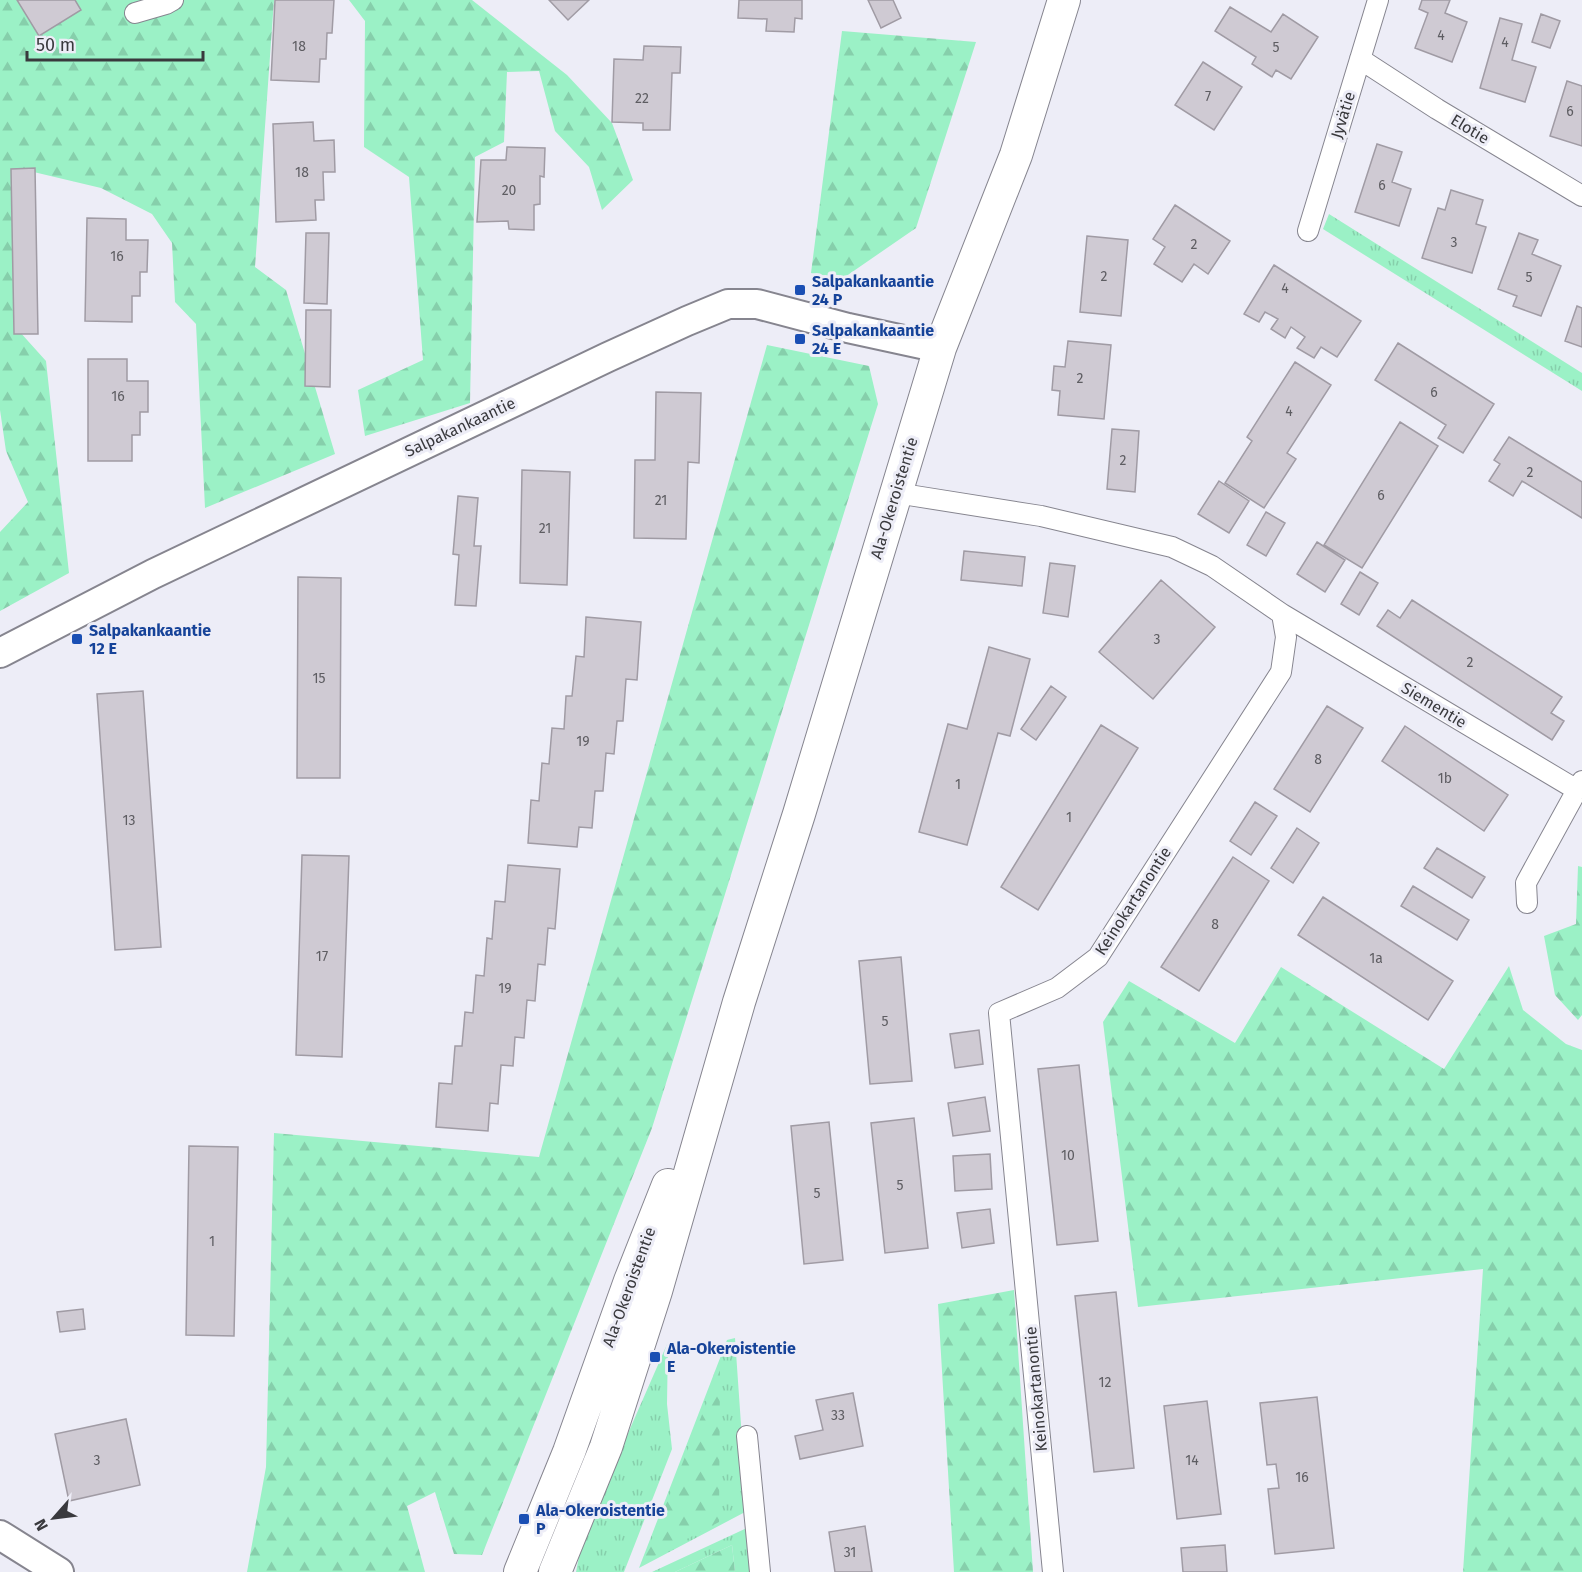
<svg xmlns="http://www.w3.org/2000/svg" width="1582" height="1572" font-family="'Fira Sans',sans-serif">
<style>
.grass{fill:url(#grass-tufts)}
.forest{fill:url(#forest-firs)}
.building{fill:#cfcad3;stroke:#a09ba4;stroke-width:1.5}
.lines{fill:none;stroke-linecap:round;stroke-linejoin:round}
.street-casing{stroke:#86858f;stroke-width:22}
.secondary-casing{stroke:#86858f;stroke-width:32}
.primary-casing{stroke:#86858f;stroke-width:34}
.street{stroke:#fff;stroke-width:20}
.secondary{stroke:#fff;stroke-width:28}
.primary{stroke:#fff;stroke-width:32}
.transit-dot{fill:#1a4fb4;stroke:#ededf7;stroke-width:2}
.labels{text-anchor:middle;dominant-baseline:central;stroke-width:6;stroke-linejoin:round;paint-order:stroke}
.number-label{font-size:14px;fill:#5e5d62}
.street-label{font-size:16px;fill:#39393d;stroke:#ededf7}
.transit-label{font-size:16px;font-weight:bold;fill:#164399;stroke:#ededf7;text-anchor:start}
</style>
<defs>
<pattern id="grass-tufts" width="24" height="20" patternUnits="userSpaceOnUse" patternTransform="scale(1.5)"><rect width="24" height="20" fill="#9bf1c6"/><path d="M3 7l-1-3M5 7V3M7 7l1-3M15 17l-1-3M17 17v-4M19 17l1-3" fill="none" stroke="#86cfab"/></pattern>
<pattern id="forest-firs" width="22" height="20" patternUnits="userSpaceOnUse" patternTransform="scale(1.5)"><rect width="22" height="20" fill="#9bf1c6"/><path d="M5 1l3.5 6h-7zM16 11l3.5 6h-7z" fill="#86cfab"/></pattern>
</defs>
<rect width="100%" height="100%" fill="#ededf7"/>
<path class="grass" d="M 1329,214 L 1582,373 L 1582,391 L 1323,229 Z
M 735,1338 L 747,1511 L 639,1568 L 727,1340 Z
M 668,1342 L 667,1404 L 672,1449 L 624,1572 L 576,1572 L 583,1536 Z
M 749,1527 L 753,1572 L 735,1572 L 732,1545 L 675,1572 L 652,1572 Z"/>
<path class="forest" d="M 0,0 L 274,0 L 255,267 L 286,290 L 335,454 L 205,508 L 196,324 L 175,302 L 172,243 L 152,214 L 101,188 L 21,169 L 19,331 L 46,361 L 69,573 L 0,611 L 0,532 L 28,502 L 6,451 L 0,410 Z
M 349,0 L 472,0 L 567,75 L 612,123 L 633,180 L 602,210 L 589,167 L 555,131 L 539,71 L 507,72 L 504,142 L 475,157 L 470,403 L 365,436 L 358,390 L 423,360 L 409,177 L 364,147 L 365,21 Z
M 842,31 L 976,42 L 916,228 L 842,279 L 811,273 Z
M 767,345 L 869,366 L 878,404 L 652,1128 L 482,1555 L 454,1554 L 435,1492 L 407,1506 L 425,1572 L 247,1572 L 266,1467 L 274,1133 L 539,1157 Z
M 1578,866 L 1582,867 L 1582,1015 L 1578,1020 L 1555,995 L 1544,936 L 1576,924 Z
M 1509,966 L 1523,1010 L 1566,1044 L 1582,1050 L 1582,1572 L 1463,1572 L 1483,1269 L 1138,1307 L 1103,1022 L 1129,981 L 1235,1043 L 1281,967 L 1444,1069 Z
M 1014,1290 L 1033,1572 L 954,1572 L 938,1304 Z
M 720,1370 L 719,1522 L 647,1560 L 645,1556 Z
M 732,1545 L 735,1572 L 675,1572 Z"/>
<path class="building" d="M 17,0 L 75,0 L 81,10 L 39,36 Z
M 275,0 L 334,0 L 332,33 L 327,33 L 326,59 L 320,59 L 319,82 L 271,80 Z
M 549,0 L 589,0 L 568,20 Z
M 739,0 L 802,0 L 802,19 L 795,18 L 794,32 L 766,31 L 767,19 L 738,18 Z
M 868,0 L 893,0 L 901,18 L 881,28 Z
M 1422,0 L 1450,0 L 1445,13 L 1467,22 L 1452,62 L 1415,48 L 1428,13 L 1419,9 Z
M 1230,7 L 1271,32 L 1283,14 L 1318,37 L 1291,79 L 1276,70 L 1272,77 L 1252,64 L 1256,57 L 1215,31 Z
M 1541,14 L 1560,21 L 1550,48 L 1532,42 Z
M 1500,18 L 1522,24 L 1512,60 L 1536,67 L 1525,102 L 1480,88 Z
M 644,46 L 681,47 L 680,73 L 672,73 L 670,130 L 643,130 L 643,123 L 612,122 L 614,59 L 643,60 Z
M 1203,62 L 1242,87 L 1214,130 L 1175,105 Z
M 1567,81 L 1582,86 L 1582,146 L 1550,136 Z
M 313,122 L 314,141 L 334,140 L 335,172 L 323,172 L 324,200 L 315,200 L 316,220 L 276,222 L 273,124 Z
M 1377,144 L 1402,152 L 1392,182 L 1411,189 L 1399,226 L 1355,212 Z
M 507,147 L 545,148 L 544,177 L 540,176 L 540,204 L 534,205 L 534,230 L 509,229 L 508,221 L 477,222 L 481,160 L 506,160 Z
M 35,168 L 38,334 L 14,334 L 11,169 Z
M 1451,190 L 1483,200 L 1476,224 L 1486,227 L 1472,273 L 1422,258 L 1438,208 L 1445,210 Z
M 1175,205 L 1230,241 L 1208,274 L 1194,264 L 1182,282 L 1154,264 L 1165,247 L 1153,239 Z
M 87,218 L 126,219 L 126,240 L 148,240 L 147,272 L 140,272 L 140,296 L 132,296 L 132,322 L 85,321 Z
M 306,233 L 329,233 L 327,304 L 304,303 Z
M 1519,233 L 1538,240 L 1532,254 L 1561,266 L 1541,316 L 1513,306 L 1517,296 L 1498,289 Z
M 1087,236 L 1128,240 L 1121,316 L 1080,312 Z
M 1274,265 L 1361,321 L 1337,357 L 1321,347 L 1314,358 L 1297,348 L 1305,337 L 1291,327 L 1285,338 L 1271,329 L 1278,319 L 1265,312 L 1259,322 L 1244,314 Z
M 1577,306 L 1582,308 L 1582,347 L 1565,341 Z
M 306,310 L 331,310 L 330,387 L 305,386 Z
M 1068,341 L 1111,345 L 1104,419 L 1058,415 L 1060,391 L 1052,390 L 1054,366 L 1065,367 Z
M 1398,343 L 1494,404 L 1463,453 L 1438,438 L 1446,425 L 1375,380 Z
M 88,359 L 127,359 L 127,381 L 148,381 L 148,412 L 140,412 L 140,435 L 132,435 L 132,461 L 88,461 Z
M 1295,362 L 1331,385 L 1287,453 L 1296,459 L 1264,508 L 1225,483 L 1252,441 L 1247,437 Z
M 656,392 L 701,393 L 699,463 L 688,462 L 686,539 L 634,538 L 635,460 L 655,460 Z
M 1400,422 L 1438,446 L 1362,568 L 1324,545 Z
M 1112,429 L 1139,431 L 1135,492 L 1107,489 Z
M 1509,437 L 1582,482 L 1582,518 L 1522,481 L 1513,496 L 1489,481 L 1500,464 L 1494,460 Z
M 522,470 L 570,472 L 567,585 L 520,583 Z
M 1219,481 L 1249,501 L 1229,533 L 1198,514 Z
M 458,496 L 478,498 L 474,546 L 481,546 L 476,606 L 455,605 L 459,555 L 453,554 Z
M 1266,512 L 1285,523 L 1266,556 L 1247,545 Z
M 1317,542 L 1345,560 L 1325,592 L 1297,574 Z
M 964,551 L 1025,557 L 1022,586 L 961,580 Z
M 1050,563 L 1075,566 L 1068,617 L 1043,613 Z
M 1360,572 L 1378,583 L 1359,615 L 1341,604 Z
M 298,577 L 341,578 L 340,778 L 297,778 Z
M 1161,580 L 1215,627 L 1153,699 L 1099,652 Z
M 1412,600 L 1562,697 L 1551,713 L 1564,721 L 1552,740 L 1377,626 L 1388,610 L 1400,618 Z
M 586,617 L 641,622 L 637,680 L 626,679 L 623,721 L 617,721 L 614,754 L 606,753 L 603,791 L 595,791 L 592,828 L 579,827 L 577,847 L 528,843 L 531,800 L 539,801 L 542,763 L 549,764 L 552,728 L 564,729 L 566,696 L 572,696 L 576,656 L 584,657 Z
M 989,647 L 1030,659 L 1010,736 L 998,733 L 967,845 L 919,832 L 948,724 L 967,729 Z
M 1051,686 L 1066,697 L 1036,740 L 1021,729 Z
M 143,691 L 161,947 L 115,950 L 97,694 Z
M 1327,706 L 1363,728 L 1310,812 L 1274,789 Z
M 1101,725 L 1138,748 L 1038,910 L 1001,887 Z
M 1405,726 L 1508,795 L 1484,831 L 1382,761 Z
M 1255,802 L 1277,816 L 1251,855 L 1230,841 Z
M 1297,828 L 1319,843 L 1293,883 L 1271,868 Z
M 1437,848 L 1485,877 L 1472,898 L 1424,868 Z
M 302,855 L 349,856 L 342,1057 L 296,1055 Z
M 1233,857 L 1269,881 L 1199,991 L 1161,967 Z
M 508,865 L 560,869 L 555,929 L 548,928 L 545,965 L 538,964 L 535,1001 L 527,1000 L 524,1038 L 515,1037 L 513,1066 L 501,1065 L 498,1104 L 490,1103 L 488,1131 L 436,1127 L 439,1083 L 452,1084 L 455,1046 L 462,1046 L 465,1012 L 473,1013 L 476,975 L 484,976 L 487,938 L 492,939 L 495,901 L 505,902 Z
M 1413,886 L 1469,920 L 1457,940 L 1401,906 Z
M 1323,897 L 1453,981 L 1428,1020 L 1298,935 Z
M 901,957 L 912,1081 L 870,1084 L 859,961 Z
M 979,1030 L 983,1064 L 955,1068 L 950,1034 Z
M 1079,1065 L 1098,1241 L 1057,1245 L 1038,1069 Z
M 985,1097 L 990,1131 L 953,1136 L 948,1103 Z
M 914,1118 L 928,1248 L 885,1253 L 871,1123 Z
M 829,1122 L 843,1260 L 804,1264 L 791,1126 Z
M 189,1146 L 238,1147 L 234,1336 L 186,1335 Z
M 990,1154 L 992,1189 L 955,1191 L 953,1156 Z
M 990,1209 L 994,1243 L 962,1248 L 957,1213 Z
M 1116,1292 L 1134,1468 L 1094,1472 L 1075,1296 Z
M 83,1309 L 85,1329 L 60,1332 L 57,1312 Z
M 853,1393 L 863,1446 L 800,1459 L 795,1436 L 823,1430 L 816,1400 Z
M 1317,1397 L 1334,1548 L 1275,1554 L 1268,1489 L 1279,1488 L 1276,1464 L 1267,1465 L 1260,1403 Z
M 1207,1401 L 1221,1514 L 1177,1519 L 1164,1406 Z
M 126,1419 L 140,1485 L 69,1501 L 55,1434 Z
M 865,1526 L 872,1572 L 835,1572 L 829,1532 Z
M 1225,1545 L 1227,1572 L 1183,1572 L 1181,1548 Z"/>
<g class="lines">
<defs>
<path id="street" d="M 135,13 L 166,4 L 173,0
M 1360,59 L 1437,109 L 1582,196
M 1308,231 L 1378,0
M 896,493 L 1041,516 L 1172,547 L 1212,566 L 1282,614 L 1286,637 L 1281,672 L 1098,957 L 1057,988 L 999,1013 L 1053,1572
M 1282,614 L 1577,790 L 1582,781
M 1527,903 L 1526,883 L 1577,790
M 747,1436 L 760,1572"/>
<path id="secondary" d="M 0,653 L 153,574 L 608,357 L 687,321 L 728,304 L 757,304 L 848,328 L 940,348
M 0,1535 L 59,1572"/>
<path id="primary" d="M 520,1572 L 569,1452 L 630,1281 L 668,1185
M 555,1572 L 606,1447 L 656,1291 L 739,1002 L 799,814 L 940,348 L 1016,155 L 1064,0"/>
</defs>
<use href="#street" class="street-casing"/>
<use href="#secondary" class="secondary-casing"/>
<use href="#primary" class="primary-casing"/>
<use href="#street" class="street"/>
<use href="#secondary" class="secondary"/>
<use href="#primary" class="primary"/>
</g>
<g class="transit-dot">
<rect x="794" y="284" width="12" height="12" rx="3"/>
<rect x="794" y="333" width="12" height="12" rx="3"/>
<rect x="71" y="633" width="12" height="12" rx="3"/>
<rect x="649" y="1351" width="12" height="12" rx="3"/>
<rect x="518" y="1513" width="12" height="12" rx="3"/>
</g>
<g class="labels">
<g class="number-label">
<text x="1441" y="35">4</text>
<text x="1505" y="42">4</text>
<text x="299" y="46">18</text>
<text x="1276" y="47">5</text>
<text x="1208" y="96">7</text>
<text x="642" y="98">22</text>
<text x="1570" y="111">6</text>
<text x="302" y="172">18</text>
<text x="1382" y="185">6</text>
<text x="509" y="190">20</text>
<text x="1454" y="242">3</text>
<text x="1194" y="244">2</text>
<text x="117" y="256">16</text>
<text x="1104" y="276">2</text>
<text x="1529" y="277">5</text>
<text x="1285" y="288">4</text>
<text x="1080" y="378">2</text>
<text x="1434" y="392">6</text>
<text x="118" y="396">16</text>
<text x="1289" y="411">4</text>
<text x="1123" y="460">2</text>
<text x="1530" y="472">2</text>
<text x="1381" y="495">6</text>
<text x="661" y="500">21</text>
<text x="545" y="528">21</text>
<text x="1157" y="639">3</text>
<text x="1470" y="662">2</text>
<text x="319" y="678">15</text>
<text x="583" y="741">19</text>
<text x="1318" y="759">8</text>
<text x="1445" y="778">1b</text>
<text x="958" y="784">1</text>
<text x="1069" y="817">1</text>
<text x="129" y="820">13</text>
<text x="1215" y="924">8</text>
<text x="322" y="956">17</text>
<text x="1376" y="958">1a</text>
<text x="505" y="988">19</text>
<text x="885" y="1021">5</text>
<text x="1068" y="1155">10</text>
<text x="900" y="1185">5</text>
<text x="817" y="1193">5</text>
<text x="212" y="1241">1</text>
<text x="1105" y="1382">12</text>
<text x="838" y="1415">33</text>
<text x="97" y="1460">3</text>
<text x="1192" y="1460">14</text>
<text x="1302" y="1477">16</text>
<text x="850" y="1552">31</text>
</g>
<g class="street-label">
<text transform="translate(1343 115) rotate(-73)">Jyvätie</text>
<text transform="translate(1470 129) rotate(31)">Elotie</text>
<text transform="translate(460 427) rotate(-25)">Salpakankaantie</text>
<text transform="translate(894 498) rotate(-73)">Ala-Okeroistentie</text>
<text transform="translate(1434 705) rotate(31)">Siementie</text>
<text transform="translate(1133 901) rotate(-57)">Keinokartanontie</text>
<text transform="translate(629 1287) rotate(-70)">Ala-Okeroistentie</text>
<text transform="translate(1036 1389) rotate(-95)">Keinokartanontie</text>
</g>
<g class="transit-label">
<text x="812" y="281">Salpakankaantie<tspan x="812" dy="18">24 P</tspan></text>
<text x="812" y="330">Salpakankaantie<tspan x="812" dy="18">24 E</tspan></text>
<text x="89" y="630">Salpakankaantie<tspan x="89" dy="18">12 E</tspan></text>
<text x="667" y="1348">Ala-Okeroistentie<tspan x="667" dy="18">E</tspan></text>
<text x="536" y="1510">Ala-Okeroistentie<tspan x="536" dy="18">P</tspan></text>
</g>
</g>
<g transform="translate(54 1518) rotate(242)" stroke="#ededf7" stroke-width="4.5" paint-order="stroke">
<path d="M0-4.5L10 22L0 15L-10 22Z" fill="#39393d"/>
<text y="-9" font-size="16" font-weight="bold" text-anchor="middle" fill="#39393d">N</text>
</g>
<path d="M27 51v9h176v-9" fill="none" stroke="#39393d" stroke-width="3"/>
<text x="36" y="51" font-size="18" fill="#39393d" stroke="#ededf7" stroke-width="4.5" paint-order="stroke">50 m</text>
</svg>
